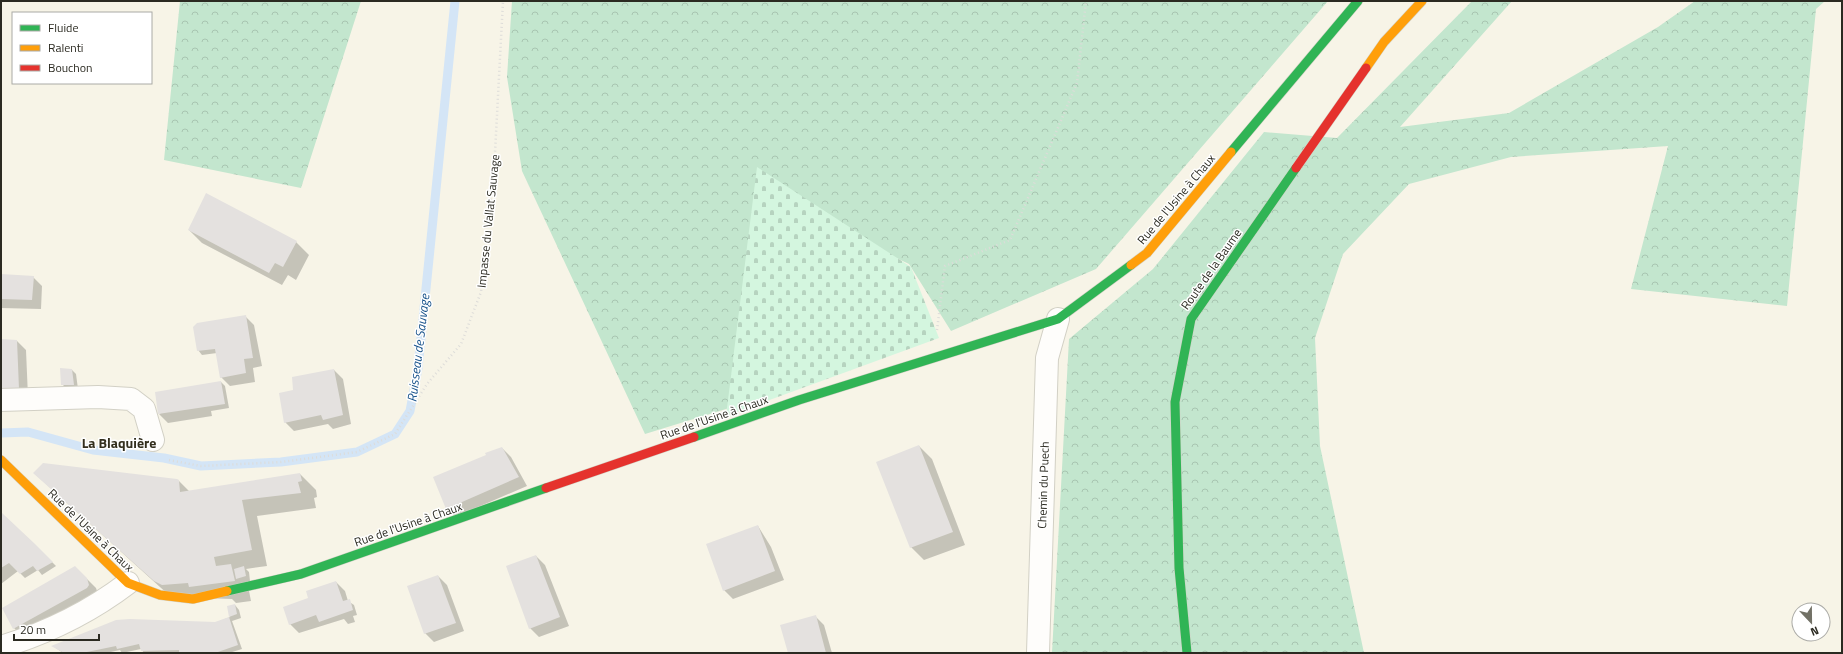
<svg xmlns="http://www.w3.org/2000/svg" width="1843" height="654" font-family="'Titillium Web',sans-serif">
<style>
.forest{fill:url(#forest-crowns)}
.cemetery{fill:url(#cemetery-stones)}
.shadow{fill:#0003}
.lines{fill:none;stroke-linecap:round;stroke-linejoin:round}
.stream{stroke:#d4e5f6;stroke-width:9}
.building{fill:#e4e1df}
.street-casing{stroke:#d2d0c5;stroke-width:24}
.fast-casing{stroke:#d2d0c5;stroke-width:10}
.slow-casing{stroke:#d2d0c5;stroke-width:10}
.jam-casing{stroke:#d2d0c5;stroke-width:10}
.path{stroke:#dddcd9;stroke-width:2.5;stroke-dasharray:1 3;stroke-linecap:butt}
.street{stroke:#fefdfb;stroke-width:22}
.fast{stroke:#30b455;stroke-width:9}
.slow{stroke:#ff9f0a;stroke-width:9}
.jam{stroke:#e5322d;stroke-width:9}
.labels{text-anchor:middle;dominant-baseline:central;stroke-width:3;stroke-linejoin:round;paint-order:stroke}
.street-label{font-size:12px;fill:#2b2a21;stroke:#fff}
.water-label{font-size:13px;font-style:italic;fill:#16518a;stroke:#fff}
.quarter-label{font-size:14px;font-weight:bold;fill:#332f1e;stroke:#fff}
</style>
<defs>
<pattern id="forest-crowns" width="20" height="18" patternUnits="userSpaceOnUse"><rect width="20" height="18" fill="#c3e6ce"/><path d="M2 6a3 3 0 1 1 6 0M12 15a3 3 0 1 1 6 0" fill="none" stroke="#a8c5b1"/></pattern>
<pattern id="cemetery-stones" width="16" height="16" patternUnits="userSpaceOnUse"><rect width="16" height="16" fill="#d4f6df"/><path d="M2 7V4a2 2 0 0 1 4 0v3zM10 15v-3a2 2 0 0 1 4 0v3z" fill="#b6d3bf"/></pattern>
</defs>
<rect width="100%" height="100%" fill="#f7f4e7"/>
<path class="forest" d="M 180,1 L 361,1 L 301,188 L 164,160 Z
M 512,1 L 1328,1 L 1096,269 L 951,331 L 909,264 L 783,204 L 739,405 L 645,434 L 522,171 L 507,77 Z
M 1472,1 L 1512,1 L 1400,127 L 1509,113 L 1658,27 L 1695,1 L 1825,1 L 1816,9 L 1787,306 L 1631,289 L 1668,146 L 1511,157 L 1409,184 L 1343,254 L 1315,338 L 1320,446 L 1364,653 L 1052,653 L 1069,339 L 1153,269 L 1264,132 L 1337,138 Z"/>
<path class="cemetery" d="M 757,167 L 911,267 L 939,338 L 726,416 Z"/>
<path class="shadow" d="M 189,230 L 296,242 L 309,255 L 296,280 L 288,275 L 282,285 L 202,243 Z
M 1,275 L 33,277 L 42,286 L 41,309 L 1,308 Z
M 245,316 L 254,325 L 262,366 L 253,368 L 255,382 L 230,386 L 221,377 L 217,353 L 202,355 L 198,350 Z
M 1,340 L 17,341 L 26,350 L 28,397 L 1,398 Z
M 72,370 L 76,374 L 78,389 L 67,389 L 62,384 Z
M 334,370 L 343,379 L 351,424 L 333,429 L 328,424 L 294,431 L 285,422 L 296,390 Z
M 221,382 L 225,386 L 229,408 L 211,411 L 212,416 L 168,423 L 159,414 Z
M 919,446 L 932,459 L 965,545 L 924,560 L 911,547 Z
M 502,448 L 511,457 L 527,486 L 455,517 L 447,508 L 487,456 Z
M 34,473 L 179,481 L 190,492 L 300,474 L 316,490 L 317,497 L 314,498 L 316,508 L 257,516 L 267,566 L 246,569 L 249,572 L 250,581 L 247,581 L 251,601 L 236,603 L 232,599 L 171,597 Z
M 1,513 L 35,545 L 56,566 L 42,575 L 38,570 L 25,578 L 18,571 L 1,584 Z
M 758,526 L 771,547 L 784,580 L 733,599 L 724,590 Z
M 536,556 L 545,565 L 569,626 L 539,637 L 530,628 Z
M 75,567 L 96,588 L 98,594 L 23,637 L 14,628 Z
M 438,576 L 447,585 L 464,631 L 434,642 L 425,633 Z
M 336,582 L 345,591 L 348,601 L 354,605 L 357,615 L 353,616 L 355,622 L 348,624 L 344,619 L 299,633 L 290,624 L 310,598 Z
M 235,605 L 239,610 L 241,618 L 232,621 L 242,649 L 229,653 L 144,653 L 141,649 L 122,653 L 120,650 L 106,653 L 63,653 L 53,646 L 131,620 L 215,623 L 230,617 L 228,607 Z
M 815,616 L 824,625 L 832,653 L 789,653 Z"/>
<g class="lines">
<path class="stream" d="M 1,433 L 28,432 L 93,450 L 164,458 L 201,466 L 281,462 L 357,452 L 395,434 L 410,411 L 418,368 L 455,1"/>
</g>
<path class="building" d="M 206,193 L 297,241 L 283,267 L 275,263 L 269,273 L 188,230 Z
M 1,274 L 34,276 L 32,300 L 1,299 Z
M 246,315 L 253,358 L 244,359 L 246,373 L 220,378 L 215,349 L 197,351 L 193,327 L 197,323 Z
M 1,339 L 17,340 L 19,389 L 1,389 Z
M 60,368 L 72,369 L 74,385 L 61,385 Z
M 334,369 L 343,415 L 323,420 L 321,415 L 284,423 L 279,393 L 293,390 L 292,377 Z
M 221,381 L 225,404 L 158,414 L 155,392 Z
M 919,445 L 953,532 L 910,548 L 876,462 Z
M 502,447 L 519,477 L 446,509 L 433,477 L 486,455 L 485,453 Z
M 43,463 L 177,479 L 179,480 L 180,492 L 300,473 L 302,481 L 298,482 L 301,493 L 242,500 L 252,550 L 214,557 L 216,566 L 231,564 L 235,581 L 189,587 L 188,583 L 162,585 L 154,581 L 33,473 Z
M 1,512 L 35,544 L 53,562 L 37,571 L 33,566 L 20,574 L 9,563 L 1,568 Z
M 758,525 L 775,571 L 723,591 L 706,544 Z
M 536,555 L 560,617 L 529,629 L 506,566 Z
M 75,566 L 87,578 L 89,585 L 87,588 L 13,629 L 2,608 Z
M 244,566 L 246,576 L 236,579 L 234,569 Z
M 438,575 L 456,623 L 424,634 L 407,586 Z
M 336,581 L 343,601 L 350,599 L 353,610 L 319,622 L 316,615 L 289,625 L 283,607 L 308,598 L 306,591 Z
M 235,604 L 237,614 L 229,617 L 238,645 L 215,653 L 179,653 L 179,650 L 141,651 L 139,644 L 117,649 L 116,646 L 82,653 L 64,653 L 51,646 L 116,620 L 130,619 L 215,622 L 229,617 L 227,606 Z
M 816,615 L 826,653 L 788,653 L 780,625 Z"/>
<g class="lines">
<defs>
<path id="street" d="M 1,400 L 98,397 L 131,399 L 144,409 L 153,440
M 1,647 C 47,633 90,612 128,583
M 1038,653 L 1047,358 L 1058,319"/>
<path id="fast" d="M 1231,152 L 1358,1
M 694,437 L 799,400 L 1058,319 L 1131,265
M 227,591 L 301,574 L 546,488
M 1187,653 L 1179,568 L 1175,402 L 1191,319 L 1296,168"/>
<path id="slow" d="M 1366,68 L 1384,42 L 1422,1
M 1131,265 L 1147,253 L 1231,152
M 1,460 L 128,583 L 160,595 L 193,599 L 227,591"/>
<path id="jam" d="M 1296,168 L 1366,68
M 546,488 L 694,437"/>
</defs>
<use href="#street" class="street-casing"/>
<use href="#fast" class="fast-casing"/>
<use href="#slow" class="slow-casing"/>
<use href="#jam" class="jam-casing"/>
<path class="path" d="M 937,330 L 945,266 L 1010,240 L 1077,83 L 1086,1
M 169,460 L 201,466 L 281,462 L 357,452 L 395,434 L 427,384 L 461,344 L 481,292 L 495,153 L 503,1"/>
<use href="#street" class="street"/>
<use href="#fast" class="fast"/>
<use href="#slow" class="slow"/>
<use href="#jam" class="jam"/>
</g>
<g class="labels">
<g class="street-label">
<text transform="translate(1176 199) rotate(-50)">Rue de l'Usine à Chaux</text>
<text transform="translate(488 221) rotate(-84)">Impasse du Vallat Sauvage</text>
<text transform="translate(1211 269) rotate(-55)">Route de la Baume</text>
<text transform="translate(714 417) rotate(-19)">Rue de l'Usine à Chaux</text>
<text transform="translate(1043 485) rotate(-88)">Chemin du Puech</text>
<text transform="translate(408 524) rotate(-19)">Rue de l'Usine à Chaux</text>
<text transform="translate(91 530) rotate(44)">Rue de l'Usine à Chaux</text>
</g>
<g class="water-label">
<text transform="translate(418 348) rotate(-83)">Ruisseau de Sauvage</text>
</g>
<g class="quarter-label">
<text x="119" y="442">La Blaquière</text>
</g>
</g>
<rect width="1843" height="654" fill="none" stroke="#2b2a21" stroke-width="4"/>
<rect x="12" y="12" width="140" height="72" fill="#ffffff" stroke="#aaaaa6"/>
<rect x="20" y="25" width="20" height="6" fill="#30b455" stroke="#aaaaa6"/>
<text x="48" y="32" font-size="12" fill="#2b2a21">Fluide</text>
<rect x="20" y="45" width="20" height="6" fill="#ff9f0a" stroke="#aaaaa6"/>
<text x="48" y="52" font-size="12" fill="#2b2a21">Ralenti</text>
<rect x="20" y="65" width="20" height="6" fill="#e5322d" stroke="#aaaaa6"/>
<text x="48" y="72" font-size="12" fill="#2b2a21">Bouchon</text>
<g transform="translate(1811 622) rotate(158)"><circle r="19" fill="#ffffff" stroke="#aaaaa6"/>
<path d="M0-3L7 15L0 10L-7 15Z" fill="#727166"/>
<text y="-6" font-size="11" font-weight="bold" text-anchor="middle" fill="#2b2a21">N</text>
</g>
<path d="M14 634v6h85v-6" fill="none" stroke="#2b2a21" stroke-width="2"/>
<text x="20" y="634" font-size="12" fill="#2b2a21" stroke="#ffffff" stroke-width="3" paint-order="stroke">20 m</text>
</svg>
